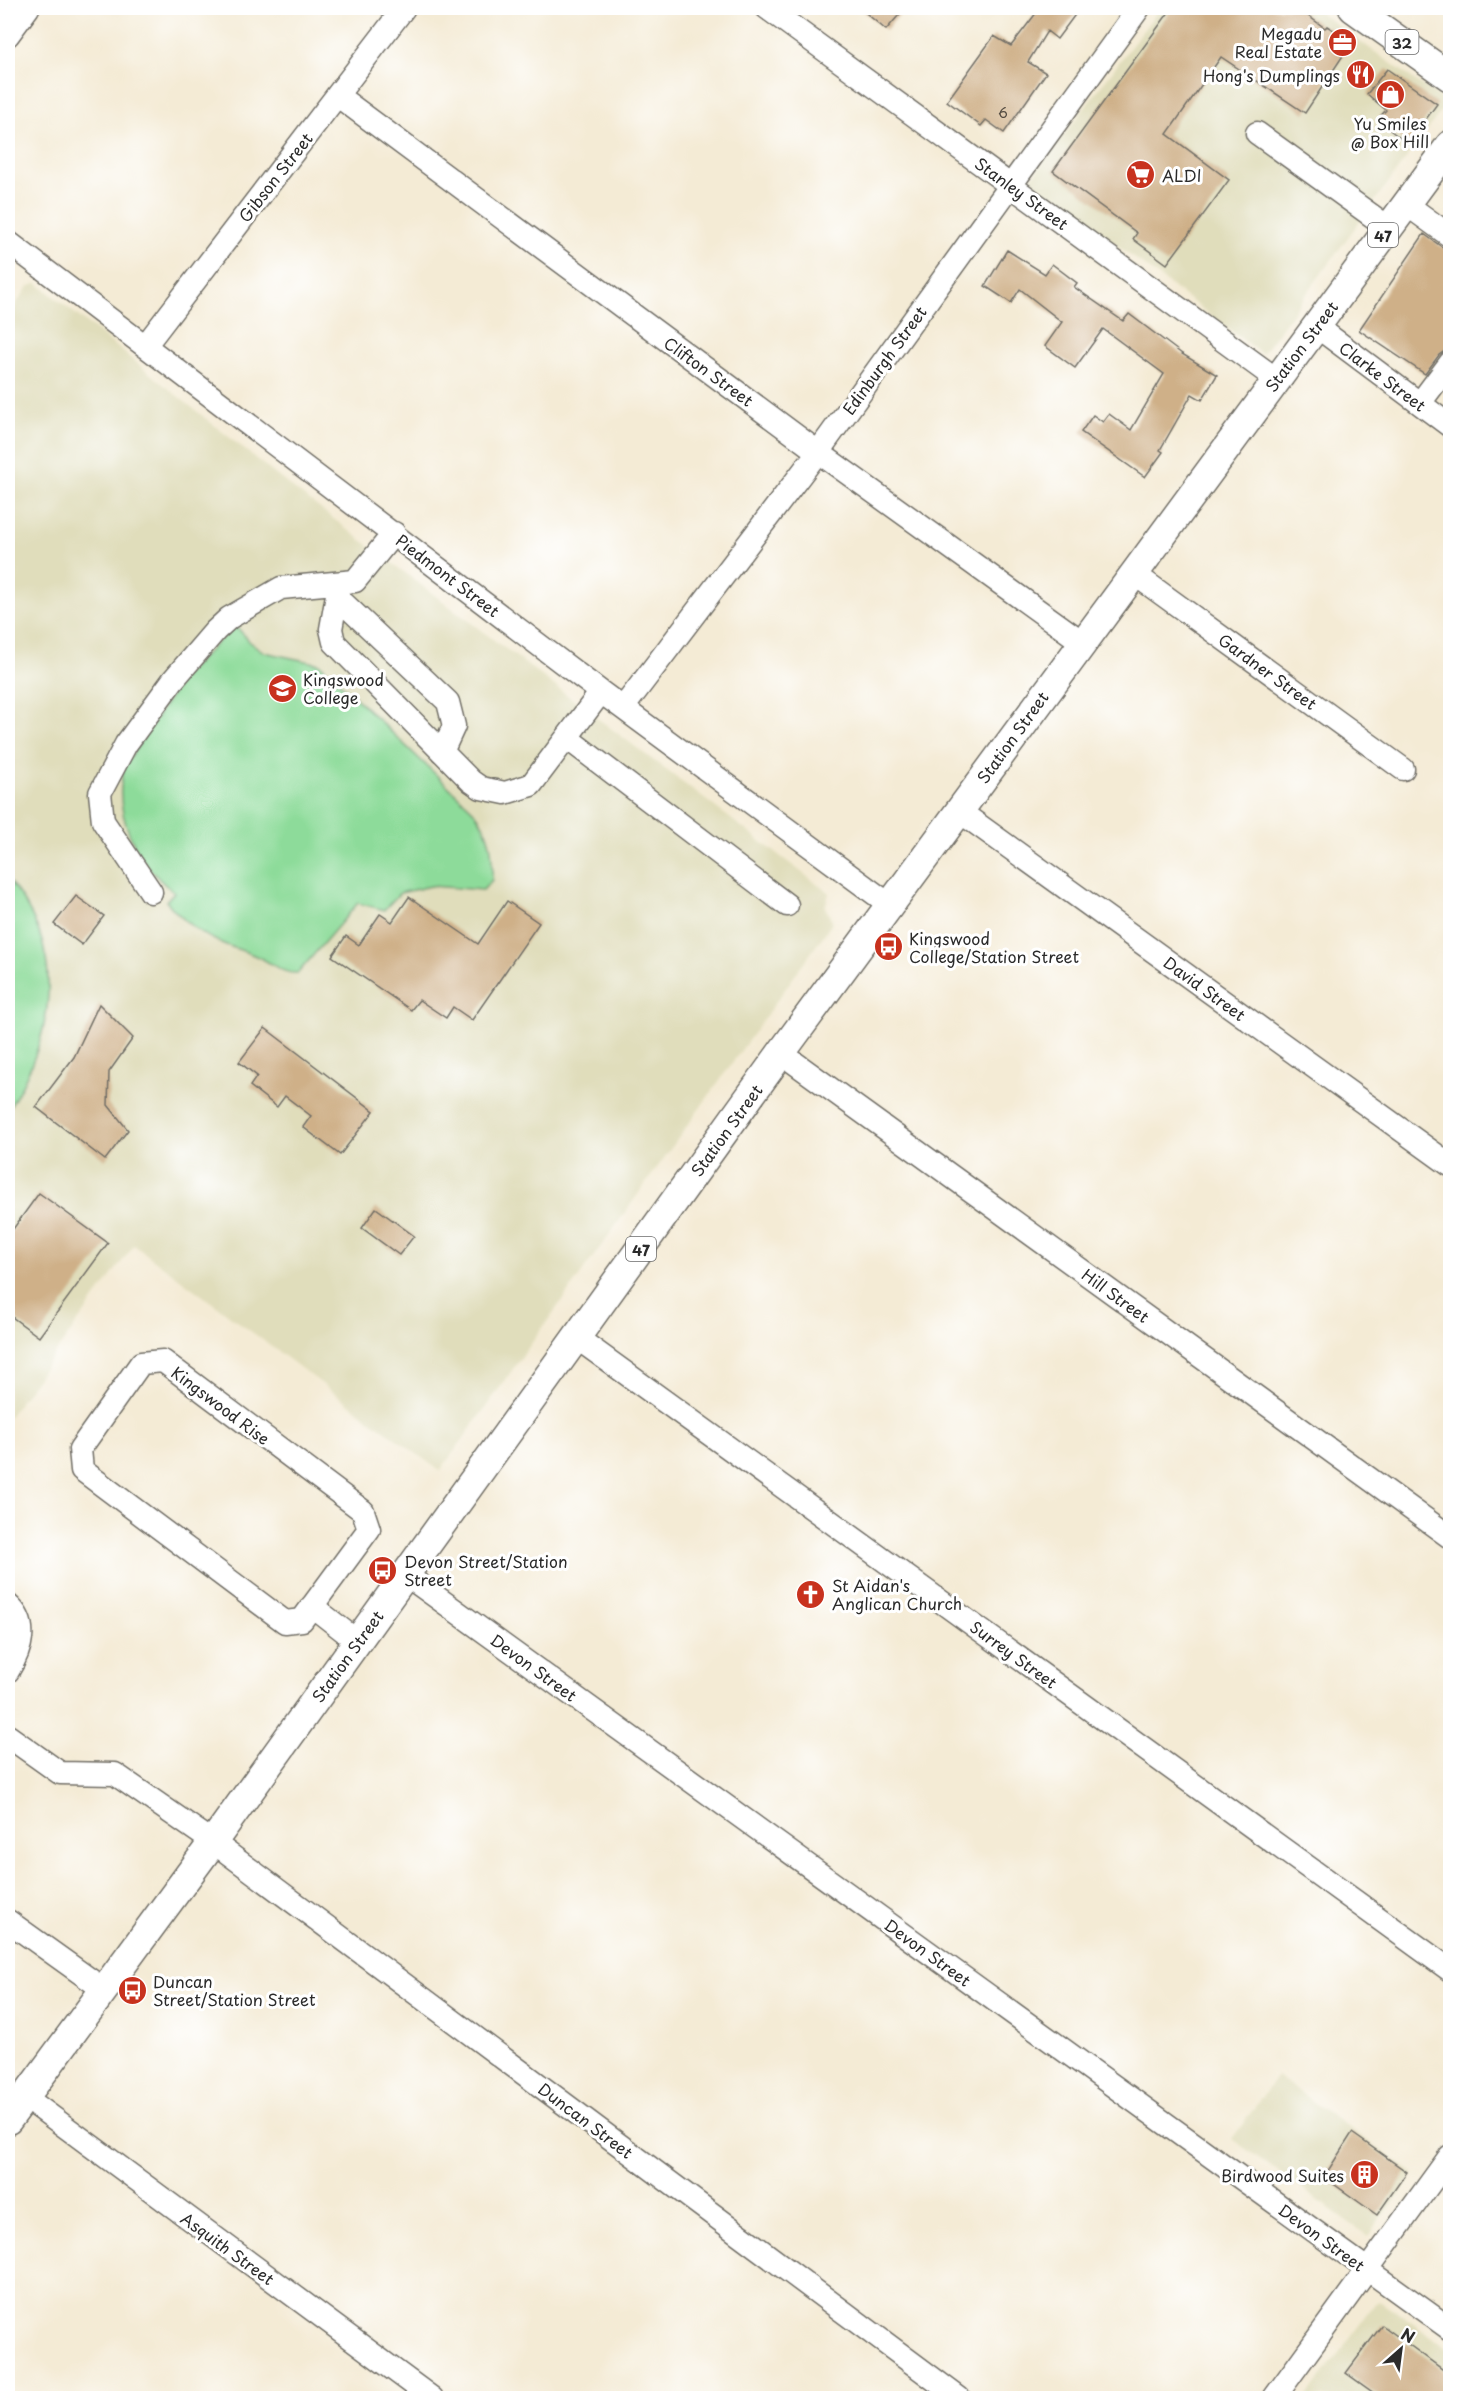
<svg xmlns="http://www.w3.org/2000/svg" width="1458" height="2406" font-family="'Playpen Sans',sans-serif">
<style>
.built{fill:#e0ddbb}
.green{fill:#8ddb9a;stroke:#5c8362;stroke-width:1.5}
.building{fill:#cfb088}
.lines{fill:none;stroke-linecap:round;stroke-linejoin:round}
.minor-casing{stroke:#716e66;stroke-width:25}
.major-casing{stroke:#716e66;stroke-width:31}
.minor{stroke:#fff;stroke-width:22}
.major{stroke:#fff;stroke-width:28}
.labels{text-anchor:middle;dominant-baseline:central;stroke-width:6;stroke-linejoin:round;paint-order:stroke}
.number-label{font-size:14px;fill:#544c42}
.shield{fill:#fff;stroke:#6b6b6b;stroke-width:1.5}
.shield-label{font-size:15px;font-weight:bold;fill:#2b2b2b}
.poi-label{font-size:16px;fill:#2b2b2b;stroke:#fff;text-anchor:start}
.street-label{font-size:16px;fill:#2b2b2b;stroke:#fff}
</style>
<rect width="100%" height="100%" fill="#fff"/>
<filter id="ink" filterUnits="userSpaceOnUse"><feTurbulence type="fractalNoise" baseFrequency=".0167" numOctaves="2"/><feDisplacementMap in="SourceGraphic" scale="12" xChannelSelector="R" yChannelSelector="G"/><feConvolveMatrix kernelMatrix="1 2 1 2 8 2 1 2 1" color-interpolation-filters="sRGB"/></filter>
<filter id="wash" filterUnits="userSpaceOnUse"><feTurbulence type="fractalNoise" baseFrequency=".008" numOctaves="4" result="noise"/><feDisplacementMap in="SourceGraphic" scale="24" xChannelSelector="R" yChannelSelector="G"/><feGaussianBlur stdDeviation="1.35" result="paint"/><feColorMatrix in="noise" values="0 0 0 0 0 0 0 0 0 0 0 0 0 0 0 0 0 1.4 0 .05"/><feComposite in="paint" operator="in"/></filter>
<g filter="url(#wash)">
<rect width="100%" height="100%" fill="#f4ebd5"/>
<path class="built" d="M 1160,8 L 1313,8 L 1447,103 L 1262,354 L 1030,180 Z
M 37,283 L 286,483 L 829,893 L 825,907 L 833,922 L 440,1471 L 134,1245 L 8,1418 L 8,315 L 28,287 Z
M 1277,2076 L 1414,2174 L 1368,2236 L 1232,2139 Z
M 1381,2301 L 1450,2350 L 1450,2398 L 1306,2398 L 1376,2302 Z"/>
<path class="green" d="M 235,625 L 250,642 L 264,652 L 320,664 L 473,810 C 491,832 493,852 492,880 L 483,890 L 431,886 L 400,893 L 384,910 L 358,903 L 298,973 C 282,974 274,964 260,958 C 247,951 231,948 217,941 C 196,932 181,918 166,901 L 174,892 C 136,863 112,814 124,767 L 183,677 Z
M 8,880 C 69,951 54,1036 8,1110 Z"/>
<g id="blocks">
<path class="building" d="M 860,8 L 905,8 L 886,30 Z
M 1040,8 L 1080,8 L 1057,39 L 1047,31 L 1028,62 L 1046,73 L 1004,133 L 986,120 L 981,126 L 947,101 L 994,36 L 1011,46 Z
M 1172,8 L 1297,8 L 1325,28 L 1327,26 L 1352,42 L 1305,113 L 1221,57 L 1167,134 L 1229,180 L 1167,264 L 1133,239 L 1137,233 L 1053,171 Z
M 1387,69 L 1437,104 L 1408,144 L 1377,120 L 1386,110 L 1367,94 Z
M 1424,234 L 1442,247 L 1450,249 L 1450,347 L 1439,355 L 1425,374 L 1359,330 Z
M 1007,250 L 1045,274 L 1052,264 L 1077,283 L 1074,287 L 1123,321 L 1129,314 L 1182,354 L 1217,375 L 1202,400 L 1192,394 L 1160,450 L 1163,452 L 1145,477 L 1081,432 L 1093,415 L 1103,422 L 1109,414 L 1131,430 L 1164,374 L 1103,329 L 1075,368 L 1045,346 L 1062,322 L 1020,289 L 1011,303 L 985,286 Z
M 76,896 L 104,916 L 82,945 L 54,924 Z
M 409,897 L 478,944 L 507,901 L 539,923 L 472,1020 L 453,1007 L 446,1018 L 419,1000 L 411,1010 L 332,956 L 346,936 L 359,945 L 380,914 L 392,922 Z
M 99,1004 L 133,1038 L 109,1072 L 108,1105 L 128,1130 L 105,1160 L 36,1107 L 74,1057 Z
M 265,1028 L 374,1111 L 340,1155 L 303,1127 L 311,1116 L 285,1096 L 277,1107 L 250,1086 L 257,1076 L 239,1062 Z
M 39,1193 L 108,1243 L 39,1337 L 8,1314 L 8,1236 Z
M 376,1208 L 414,1236 L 399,1255 L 362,1228 Z
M 1352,2133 L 1407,2172 L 1377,2215 L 1324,2177 Z
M 1382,2325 L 1450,2375 L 1450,2398 L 1381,2398 L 1346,2373 Z"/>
</g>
</g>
<g filter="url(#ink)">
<use href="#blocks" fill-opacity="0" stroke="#716e66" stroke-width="1.5"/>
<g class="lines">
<defs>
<path id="minor" d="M 767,8 L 1276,379
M 8,35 L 28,8
M 338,96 L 818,452 L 1082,642
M 1257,133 L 1389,228
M 1406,204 L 1450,236
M 8,242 L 601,692 L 890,905
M 1316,326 L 1450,426
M 145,346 L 404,8
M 1420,403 L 1450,363
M 1133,573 L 1403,769
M 339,584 L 331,629 L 334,642 L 471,781 L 481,788 L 505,793 L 531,785 L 601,692
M 337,597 L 448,702 L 454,726 L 442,752
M 623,708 L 818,452 L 1139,8
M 567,738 L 787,905
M 959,811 L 1450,1165
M 151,892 L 103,821 L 100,793 L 126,744 L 173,680 L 215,631 L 229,618 L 281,588 L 355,581 L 394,533
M 781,1053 L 1450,1537
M 577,1338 L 1450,1970
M 163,1361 L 363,1511 L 369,1529 L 302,1620 L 285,1622 L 82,1470 L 80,1449 L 141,1363 Z
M 406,1575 L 1450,2329
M 8,1605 C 30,1624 21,1650 8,1671
M 312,1606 L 358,1642
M 8,1736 L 60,1773 L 115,1774 L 213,1842 L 959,2398
M 8,1921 L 103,1989
M 25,2097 L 432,2398
M 1274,2398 L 1450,2156"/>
<path id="major" d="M 1353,8 L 1450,77
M 8,2120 L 213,1842 L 781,1053 L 1450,145"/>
</defs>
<use href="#minor" class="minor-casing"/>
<use href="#major" class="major-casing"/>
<use href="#minor" class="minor"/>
<use href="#major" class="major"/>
</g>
</g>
<defs>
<symbol id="office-disc" viewBox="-11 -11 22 22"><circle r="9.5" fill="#c8321e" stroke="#fff"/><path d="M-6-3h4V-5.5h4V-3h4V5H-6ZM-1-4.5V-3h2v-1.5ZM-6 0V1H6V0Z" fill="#fff"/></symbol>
<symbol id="restaurant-disc" viewBox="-11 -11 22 22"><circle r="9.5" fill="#c8321e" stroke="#fff"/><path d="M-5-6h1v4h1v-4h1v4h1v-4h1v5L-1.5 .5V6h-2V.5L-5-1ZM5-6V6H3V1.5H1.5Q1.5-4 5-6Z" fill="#fff"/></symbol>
<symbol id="shop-disc" viewBox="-11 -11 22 22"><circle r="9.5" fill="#c8321e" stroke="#fff"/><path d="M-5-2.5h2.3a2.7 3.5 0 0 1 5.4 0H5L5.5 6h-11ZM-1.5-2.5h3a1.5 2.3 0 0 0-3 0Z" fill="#fff"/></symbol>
<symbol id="supermarket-disc" viewBox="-11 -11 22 22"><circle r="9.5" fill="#c8321e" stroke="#fff"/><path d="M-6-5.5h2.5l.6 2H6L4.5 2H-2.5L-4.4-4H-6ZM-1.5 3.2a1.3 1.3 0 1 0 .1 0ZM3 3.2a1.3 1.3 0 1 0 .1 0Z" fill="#fff"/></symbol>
<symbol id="school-disc" viewBox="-11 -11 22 22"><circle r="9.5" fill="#c8321e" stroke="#fff"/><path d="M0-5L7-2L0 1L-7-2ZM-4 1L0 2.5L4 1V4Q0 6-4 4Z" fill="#fff"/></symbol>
<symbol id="bus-disc" viewBox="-11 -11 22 22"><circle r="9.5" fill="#c8321e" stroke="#fff"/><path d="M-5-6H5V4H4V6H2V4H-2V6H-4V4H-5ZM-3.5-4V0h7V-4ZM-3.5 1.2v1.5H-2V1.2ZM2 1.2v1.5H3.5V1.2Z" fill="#fff"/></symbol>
<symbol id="church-disc" viewBox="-11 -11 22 22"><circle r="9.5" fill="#c8321e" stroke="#fff"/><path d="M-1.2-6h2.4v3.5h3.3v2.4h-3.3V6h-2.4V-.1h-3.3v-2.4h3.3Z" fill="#fff"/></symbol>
<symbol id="building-disc" viewBox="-11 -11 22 22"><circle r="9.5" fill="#c8321e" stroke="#fff"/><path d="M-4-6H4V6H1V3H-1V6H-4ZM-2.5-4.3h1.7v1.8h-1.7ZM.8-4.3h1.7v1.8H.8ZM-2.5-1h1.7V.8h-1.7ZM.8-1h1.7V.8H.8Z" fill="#fff"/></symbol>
</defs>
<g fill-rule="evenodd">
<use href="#office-disc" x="1326" y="26" width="33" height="33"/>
<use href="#restaurant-disc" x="1344" y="58" width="33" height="33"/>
<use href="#shop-disc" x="1374" y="78" width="33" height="33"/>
<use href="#supermarket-disc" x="1124" y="158" width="33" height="33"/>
<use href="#school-disc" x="266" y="672" width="33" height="33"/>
<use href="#bus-disc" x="872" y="930" width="33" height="33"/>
<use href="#bus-disc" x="366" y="1554" width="33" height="33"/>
<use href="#church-disc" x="794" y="1578" width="33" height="33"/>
<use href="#bus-disc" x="116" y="1974" width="33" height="33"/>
<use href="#building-disc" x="1348" y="2158" width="33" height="33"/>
</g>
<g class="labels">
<g class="number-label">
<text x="1003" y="112">6</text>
</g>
<g class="shield">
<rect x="1385.5" y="30" width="33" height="24" rx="4.5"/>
<rect x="1368" y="223" width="30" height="24" rx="4.5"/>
<rect x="626" y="1237" width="30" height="24" rx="4.5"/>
</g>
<g class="shield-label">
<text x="1402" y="42">32</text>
<text x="1383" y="235">47</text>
<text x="641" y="1249">47</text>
</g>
<g class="poi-label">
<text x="1322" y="33" text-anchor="end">Megadu<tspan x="1322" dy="18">Real Estate</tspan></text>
<text x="1340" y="75" text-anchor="end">Hong's Dumplings</text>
<text x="1390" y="123" text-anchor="middle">Yu Smiles<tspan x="1390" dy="18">@ Box Hill</tspan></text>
<text x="1162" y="175">ALDI</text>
<text x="303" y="679">Kingswood<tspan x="303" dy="18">College</tspan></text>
<text x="909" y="938">Kingswood<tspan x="909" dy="18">College/Station Street</tspan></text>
<text x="404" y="1561">Devon Street/Station<tspan x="404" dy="18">Street</tspan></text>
<text x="832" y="1585">St Aidan's<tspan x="832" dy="18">Anglican Church</tspan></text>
<text x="153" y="1981">Duncan<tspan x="153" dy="18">Street/Station Street</tspan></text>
<text x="1344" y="2175" text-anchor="end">Birdwood Suites</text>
</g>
<g class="street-label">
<text transform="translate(275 177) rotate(-52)">Gibson Street</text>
<text transform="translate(1022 193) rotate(36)">Stanley Street</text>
<text transform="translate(1301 346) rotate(-53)">Station Street</text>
<text transform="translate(884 360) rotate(-54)">Edinburgh Street</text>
<text transform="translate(709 371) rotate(36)">Clifton Street</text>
<text transform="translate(1383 376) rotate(37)">Clarke Street</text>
<text transform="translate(448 575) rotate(37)">Piedmont Street</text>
<text transform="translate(1268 671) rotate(36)">Gardner Street</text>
<text transform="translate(1012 737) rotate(-54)">Station Street</text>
<text transform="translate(1205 988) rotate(36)">David Street</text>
<text transform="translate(726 1130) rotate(-54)">Station Street</text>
<text transform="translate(1116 1295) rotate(36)">Hill Street</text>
<text transform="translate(221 1405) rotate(37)">Kingswood Rise</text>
<text transform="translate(1014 1654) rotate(36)">Surrey Street</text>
<text transform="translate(347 1656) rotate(-54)">Station Street</text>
<text transform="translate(534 1667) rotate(36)">Devon Street</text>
<text transform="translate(928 1952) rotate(36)">Devon Street</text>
<text transform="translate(586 2120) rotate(37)">Duncan Street</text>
<text transform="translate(1322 2237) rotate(36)">Devon Street</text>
<text transform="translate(228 2248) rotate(36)">Asquith Street</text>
</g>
</g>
<rect width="1458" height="2406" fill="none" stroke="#fff" stroke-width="30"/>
<g transform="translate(1401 2349) rotate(28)" stroke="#ffffff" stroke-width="4.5" paint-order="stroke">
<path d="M0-4.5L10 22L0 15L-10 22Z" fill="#2b2b2b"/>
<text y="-9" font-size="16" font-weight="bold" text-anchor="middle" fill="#2b2b2b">N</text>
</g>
</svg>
